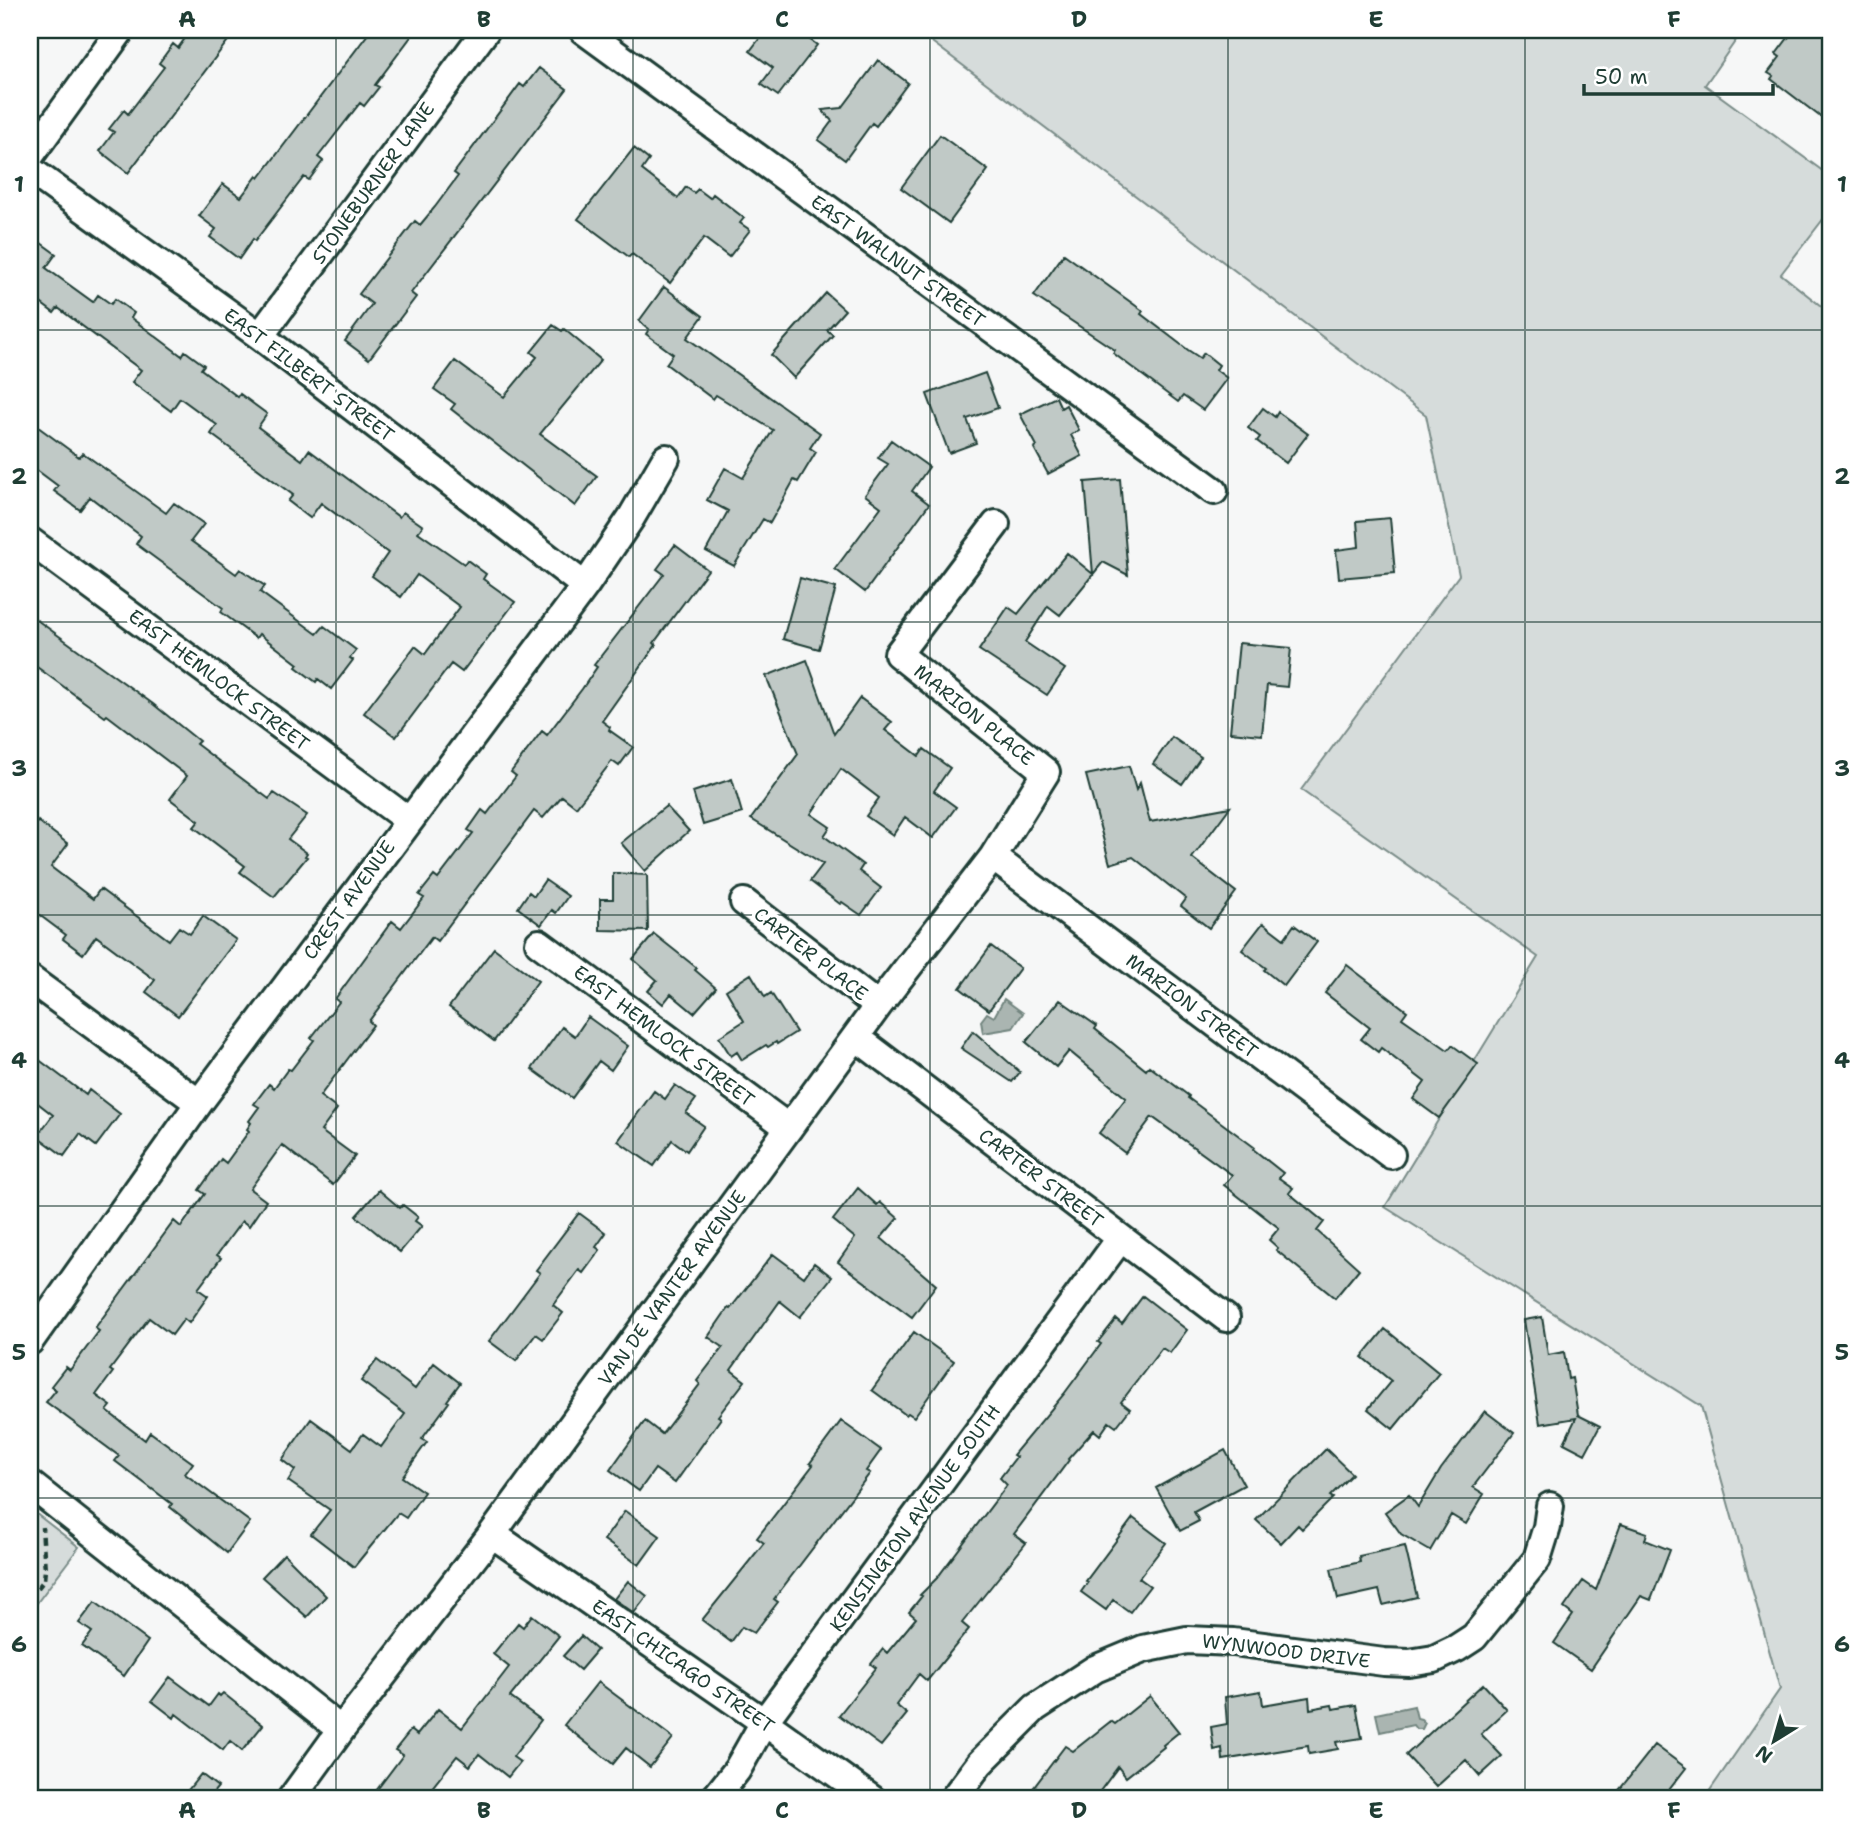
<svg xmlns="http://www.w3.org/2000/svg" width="1861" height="1829" font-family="'Shantell Sans',sans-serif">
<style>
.green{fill:#d6dcdb;stroke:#7a8c88;stroke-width:2}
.water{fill:#aab5b1;stroke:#72857f;stroke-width:2}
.building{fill:#c0c9c6;stroke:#1f3d34;stroke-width:2}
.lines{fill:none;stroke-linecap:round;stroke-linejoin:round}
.street-casing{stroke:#1f3d34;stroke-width:32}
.path{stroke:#1f3d34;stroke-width:4.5;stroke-dasharray:7 5;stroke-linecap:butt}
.street{stroke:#fff;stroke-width:26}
.grid{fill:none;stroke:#1f3d34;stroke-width:2;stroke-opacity:0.55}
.labels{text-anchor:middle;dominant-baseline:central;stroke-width:7;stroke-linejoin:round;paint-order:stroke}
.street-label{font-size:19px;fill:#1f3d34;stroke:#fff}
.neatline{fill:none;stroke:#1f3d34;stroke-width:2.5}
.grid-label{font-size:23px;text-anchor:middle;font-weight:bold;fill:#1f3d34}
</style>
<rect width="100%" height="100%" fill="#f6f7f7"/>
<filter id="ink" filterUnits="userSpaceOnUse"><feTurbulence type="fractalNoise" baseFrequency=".0143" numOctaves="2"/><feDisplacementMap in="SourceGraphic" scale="14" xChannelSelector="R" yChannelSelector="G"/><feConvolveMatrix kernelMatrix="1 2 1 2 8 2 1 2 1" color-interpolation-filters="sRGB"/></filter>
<g filter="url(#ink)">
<path class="green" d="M 916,30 L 1743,30 L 1705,85 L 1831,177 L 1831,209 L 1781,274 L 1831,314 L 1831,1799 L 1704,1799 L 1780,1689 L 1701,1406 L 1385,1207 L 1538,957 L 1301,790 L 1459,575 L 1426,415 Z
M 30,1509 L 79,1547 L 30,1612 Z"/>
<path class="water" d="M 1004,999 L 1023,1013 L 1013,1028 L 983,1033 L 981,1021 L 987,1013 L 994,1017 Z
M 1414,1706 L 1417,1718 L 1421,1719 L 1425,1723 L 1422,1729 L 1416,1729 L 1413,1725 L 1380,1732 L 1376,1714 Z"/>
<path class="building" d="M 191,30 L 236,30 L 128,173 L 100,151 L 114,132 L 109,129 L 124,110 L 128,114 L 164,67 L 159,63 L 173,44 L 178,48 Z
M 371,30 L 416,30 L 375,85 L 379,87 L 364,106 L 360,103 L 318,157 L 323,161 L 309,180 L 304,177 L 255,241 L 253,239 L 239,259 L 210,237 L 216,229 L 199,216 L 223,184 L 241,197 L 257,176 L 259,178 Z
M 766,30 L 797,30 L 817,45 L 778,96 L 761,84 L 773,68 L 750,51 Z
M 1794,30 L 1831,30 L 1831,125 L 1771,79 L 1773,76 L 1768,73 L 1780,57 L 1776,54 Z
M 878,60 L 908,83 L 876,126 L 872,123 L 845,160 L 818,140 L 832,121 L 822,110 L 842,108 Z
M 539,68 L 567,89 L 411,293 L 416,297 L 369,359 L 345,341 L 372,304 L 359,294 L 415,221 L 420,225 L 435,207 L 458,176 L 454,173 L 520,84 L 524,87 Z
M 940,135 L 988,170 L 949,223 L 901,188 Z
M 634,148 L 649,160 L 642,170 L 678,198 L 686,187 L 694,193 L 698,189 L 710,198 L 713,194 L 744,218 L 740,223 L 750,230 L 729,257 L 704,238 L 670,283 L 632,254 L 629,257 L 578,219 Z
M 30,235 L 56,254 L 46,268 L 93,302 L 98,295 L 111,304 L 115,299 L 134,313 L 131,318 L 150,332 L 182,356 L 185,351 L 204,365 L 201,369 L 238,397 L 240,394 L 267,414 L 258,427 L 302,460 L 309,450 L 399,517 L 403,512 L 423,526 L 418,532 L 464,564 L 467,560 L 486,574 L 483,579 L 515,602 L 462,672 L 451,664 L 396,737 L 364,713 L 415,646 L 425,654 L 460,607 L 417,575 L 401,597 L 372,576 L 388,553 L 321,503 L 310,518 L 288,501 L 293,495 L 211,434 L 217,425 L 180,398 L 171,411 L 132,382 L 141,370 L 58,308 L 54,313 L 30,295 Z
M 1064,254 L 1143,311 L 1141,314 L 1188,350 L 1200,358 L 1204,353 L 1219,365 L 1216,370 L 1227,378 L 1203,410 L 1183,396 L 1178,402 L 1113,353 L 1115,350 L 1034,296 Z
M 664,287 L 703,316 L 687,338 L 820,433 L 810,448 L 816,452 L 798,482 L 794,480 L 770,523 L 763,519 L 734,566 L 706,551 L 728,511 L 707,500 L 725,468 L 743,478 L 773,430 L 716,395 L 713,399 L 666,364 L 673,354 L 646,334 L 649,329 L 639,321 Z
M 826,293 L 845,310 L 827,330 L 833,335 L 794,378 L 771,355 Z
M 553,325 L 562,331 L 564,329 L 601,360 L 540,434 L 597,476 L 575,506 L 451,409 L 455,404 L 434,389 L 455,361 L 504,397 L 537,357 L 531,352 Z
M 985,373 L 998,408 L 967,419 L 976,443 L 949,453 L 927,394 Z
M 1056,397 L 1061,408 L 1066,405 L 1079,430 L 1071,435 L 1082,456 L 1048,474 L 1034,448 L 1037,446 L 1020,414 Z
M 1263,408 L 1275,417 L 1278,412 L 1308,434 L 1286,463 L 1257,441 L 1260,437 L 1248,428 Z
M 30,421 L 79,457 L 83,453 L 166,513 L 174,503 L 204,524 L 191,541 L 236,574 L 240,569 L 265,586 L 260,592 L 317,634 L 324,626 L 356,650 L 350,658 L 353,660 L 331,689 L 318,679 L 316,682 L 296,667 L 298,664 L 259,634 L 256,638 L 221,612 L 223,608 L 136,544 L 141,536 L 90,497 L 80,510 L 54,491 L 58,486 L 30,465 Z
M 891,440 L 929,467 L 912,491 L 929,504 L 865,592 L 835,569 L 881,507 L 865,495 L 888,464 L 878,458 Z
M 1120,479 L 1128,575 L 1103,562 L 1060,615 L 1048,606 L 1025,642 L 1065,669 L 1047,695 L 979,650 L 1008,607 L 1018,614 L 1067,553 L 1093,574 L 1085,482 Z
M 1390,518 L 1395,573 L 1339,578 L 1336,550 L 1359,547 L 1357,521 Z
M 675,545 L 708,570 L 654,643 L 656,645 L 602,721 L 610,727 L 609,730 L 633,747 L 619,766 L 612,761 L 576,807 L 562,796 L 543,818 L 534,811 L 437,941 L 432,937 L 369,1021 L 373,1025 L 320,1096 L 337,1109 L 321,1131 L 355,1156 L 333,1185 L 282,1145 L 250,1189 L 266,1201 L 249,1226 L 242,1221 L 217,1255 L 221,1258 L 198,1289 L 208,1296 L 189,1323 L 184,1319 L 172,1335 L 149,1318 L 110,1370 L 113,1372 L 96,1395 L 111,1406 L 107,1411 L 145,1440 L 150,1432 L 193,1463 L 185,1474 L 250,1522 L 227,1553 L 170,1507 L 172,1504 L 115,1461 L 119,1456 L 46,1402 L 56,1390 L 51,1386 L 66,1367 L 70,1370 L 99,1331 L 95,1328 L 174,1221 L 181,1227 L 205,1194 L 199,1190 L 221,1159 L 226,1163 L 249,1131 L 247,1129 L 251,1123 L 249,1121 L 259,1107 L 254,1104 L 269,1084 L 274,1088 L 288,1069 L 291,1070 L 314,1040 L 311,1038 L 339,1002 L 335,999 L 392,921 L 401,928 L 424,898 L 419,895 L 434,876 L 438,879 L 473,833 L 468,830 L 482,810 L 487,814 L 516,776 L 511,772 L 542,731 L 547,735 L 582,689 L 597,667 L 594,665 L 664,574 L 657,569 Z
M 800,578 L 836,588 L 819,649 L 783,639 Z
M 30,615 L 153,704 L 199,741 L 196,744 L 269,799 L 274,793 L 307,815 L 288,839 L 307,853 L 305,856 L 307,857 L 274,897 L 240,872 L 245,866 L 194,827 L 199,821 L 170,799 L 187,776 L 107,715 L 105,717 L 30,662 Z
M 1239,643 L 1291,648 L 1287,687 L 1267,685 L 1262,735 L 1230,732 Z
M 807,660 L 834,734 L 860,698 L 892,722 L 885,730 L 919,756 L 924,749 L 950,768 L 934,791 L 956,807 L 933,838 L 905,817 L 893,835 L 866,816 L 879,798 L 841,769 L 811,814 L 830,827 L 824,836 L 863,865 L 859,871 L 881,888 L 861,915 L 842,902 L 840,904 L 810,881 L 823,864 L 751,819 L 798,754 L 766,676 Z
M 1172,737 L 1201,757 L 1182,784 L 1153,764 Z
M 1129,766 L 1136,790 L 1140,783 L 1150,822 L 1230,807 L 1192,858 L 1236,892 L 1209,928 L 1181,906 L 1186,899 L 1133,857 L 1110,864 L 1086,775 Z
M 732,779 L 742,813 L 703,825 L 693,792 Z
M 666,806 L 689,831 L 645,871 L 621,843 Z
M 38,821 L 68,844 L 51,867 L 93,899 L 100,889 L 169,940 L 179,927 L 190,934 L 203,916 L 236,940 L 178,1016 L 146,992 L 155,980 L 96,936 L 83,954 L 63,939 L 66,935 L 30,908 L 30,833 Z
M 613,873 L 647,875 L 648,931 L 600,930 L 600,899 L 613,899 Z
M 545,880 L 568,896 L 556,913 L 552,910 L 541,925 L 518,908 L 529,892 L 534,896 Z
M 1263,923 L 1284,939 L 1294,925 L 1317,942 L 1284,986 L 1264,970 L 1266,968 L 1242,950 Z
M 654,934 L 697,968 L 695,970 L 716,988 L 694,1013 L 671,994 L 663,1004 L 648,991 L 657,980 L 633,959 Z
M 991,946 L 1020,968 L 989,1010 L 960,988 Z
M 494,948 L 538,981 L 494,1041 L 449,1007 Z
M 1347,965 L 1407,1011 L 1402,1018 L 1448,1050 L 1452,1045 L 1478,1064 L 1439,1118 L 1413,1099 L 1425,1082 L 1381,1048 L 1378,1052 L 1361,1039 L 1370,1028 L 1325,993 Z
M 751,974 L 765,997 L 771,993 L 796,1032 L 777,1044 L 776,1042 L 768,1047 L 766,1045 L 742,1060 L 737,1052 L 731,1056 L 719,1037 L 744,1021 L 726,990 Z
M 1060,1000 L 1097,1026 L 1095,1029 L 1146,1070 L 1149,1066 L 1189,1096 L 1188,1098 L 1254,1147 L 1253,1149 L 1283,1173 L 1279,1178 L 1293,1188 L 1289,1193 L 1324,1222 L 1317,1231 L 1359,1269 L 1335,1298 L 1276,1250 L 1278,1248 L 1269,1240 L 1279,1228 L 1224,1185 L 1232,1175 L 1152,1117 L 1125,1153 L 1099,1133 L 1126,1098 L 1069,1051 L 1056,1067 L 1026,1042 Z
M 588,1017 L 628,1046 L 611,1070 L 599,1061 L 572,1098 L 532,1069 L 562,1027 L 575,1036 Z
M 973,1031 L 1020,1072 L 1012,1082 L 961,1048 Z
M 30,1053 L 86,1095 L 89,1090 L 120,1114 L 96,1146 L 80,1134 L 64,1156 L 37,1136 L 53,1115 L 30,1097 Z
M 675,1085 L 696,1099 L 686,1113 L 704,1126 L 687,1151 L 672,1140 L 654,1166 L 618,1141 L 654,1091 L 665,1099 Z
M 858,1188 L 877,1205 L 880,1202 L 898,1218 L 881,1238 L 936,1285 L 912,1317 L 838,1262 L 855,1238 L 833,1220 Z
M 379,1190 L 400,1208 L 403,1205 L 418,1217 L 415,1221 L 422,1226 L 400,1252 L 356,1216 Z
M 579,1213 L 606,1233 L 596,1247 L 600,1250 L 583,1273 L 579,1270 L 553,1305 L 563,1313 L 543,1339 L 536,1334 L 516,1361 L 489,1341 L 540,1273 L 536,1270 Z
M 773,1254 L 804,1277 L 814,1263 L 832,1277 L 800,1317 L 780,1301 L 731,1370 L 745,1381 L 718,1416 L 721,1418 L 675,1483 L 655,1469 L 639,1491 L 610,1470 L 645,1421 L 662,1434 L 700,1384 L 697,1381 L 723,1347 L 708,1337 L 728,1308 L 730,1309 Z
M 1143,1296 L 1187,1330 L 1170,1353 L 1162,1348 L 1121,1402 L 1130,1409 L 1116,1427 L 1109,1422 L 1100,1435 L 1094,1430 L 1068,1459 L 1069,1460 L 1014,1534 L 1026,1543 L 962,1623 L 969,1629 L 927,1681 L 919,1674 L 896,1705 L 907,1714 L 881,1746 L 839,1715 L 876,1668 L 871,1664 L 883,1649 L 887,1653 L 916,1618 L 909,1612 L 922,1596 L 920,1595 L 937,1578 L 1007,1485 L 1000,1478 L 1016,1457 L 1013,1455 L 1064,1394 L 1101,1344 L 1098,1342 L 1116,1319 L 1122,1324 Z
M 1542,1317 L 1548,1355 L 1564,1352 L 1568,1379 L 1572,1378 L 1578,1415 L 1600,1426 L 1585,1454 L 1564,1443 L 1576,1418 L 1540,1424 L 1524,1320 Z
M 1385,1329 L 1439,1373 L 1393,1429 L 1368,1409 L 1391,1381 L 1362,1357 Z
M 914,1332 L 954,1361 L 914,1417 L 908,1413 L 906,1415 L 872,1390 Z
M 377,1360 L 415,1389 L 434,1363 L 460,1383 L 447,1401 L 449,1402 L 422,1439 L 427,1442 L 402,1477 L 424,1492 L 406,1518 L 398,1513 L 354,1567 L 311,1534 L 330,1510 L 288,1481 L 295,1470 L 282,1460 L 311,1419 L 352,1449 L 363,1434 L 381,1447 L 405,1414 L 361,1381 Z
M 1485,1411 L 1514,1433 L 1473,1487 L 1484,1494 L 1466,1524 L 1451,1515 L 1430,1551 L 1401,1534 L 1385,1512 L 1409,1495 L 1418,1507 L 1441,1469 Z
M 841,1421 L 881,1450 L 866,1471 L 870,1473 L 774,1599 L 778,1602 L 754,1633 L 742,1627 L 731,1642 L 702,1620 L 764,1543 L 757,1538 L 813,1465 L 810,1463 Z
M 1326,1449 L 1352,1474 L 1330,1496 L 1333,1498 L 1302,1529 L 1298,1525 L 1281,1543 L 1256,1520 Z
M 1225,1450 L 1244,1485 L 1194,1512 L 1199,1521 L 1180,1531 L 1156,1488 Z
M 625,1511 L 660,1536 L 639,1565 L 604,1540 Z
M 1133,1518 L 1166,1543 L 1139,1578 L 1150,1586 L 1130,1612 L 1113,1600 L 1106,1610 L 1081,1592 L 1088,1582 L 1086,1581 Z
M 1621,1524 L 1647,1533 L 1645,1540 L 1670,1550 L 1651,1600 L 1641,1596 L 1591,1669 L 1554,1643 L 1573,1615 L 1564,1608 L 1583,1581 L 1596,1590 Z
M 1405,1546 L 1417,1597 L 1383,1605 L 1379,1590 L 1338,1599 L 1331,1569 L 1360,1562 L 1359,1556 Z
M 284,1554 L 326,1596 L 307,1617 L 262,1577 Z
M 628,1581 L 647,1596 L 634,1613 L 614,1599 Z
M 95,1602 L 148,1641 L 124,1676 L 82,1646 L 92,1632 L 79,1623 Z
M 532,1615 L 559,1636 L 510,1697 L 541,1720 L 513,1757 L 520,1762 L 508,1777 L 479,1754 L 470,1766 L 457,1756 L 423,1799 L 370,1799 L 403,1755 L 395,1750 L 411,1730 L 417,1735 L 438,1709 L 462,1728 L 509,1667 L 493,1654 L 518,1623 L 523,1627 Z
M 581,1636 L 597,1650 L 580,1670 L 563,1656 Z
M 170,1677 L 209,1706 L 218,1694 L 220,1696 L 223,1693 L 263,1725 L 242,1751 L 230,1741 L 223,1750 L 176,1714 L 174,1718 L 152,1701 Z
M 598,1682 L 673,1738 L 650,1767 L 626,1748 L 613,1764 L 564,1725 Z
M 1483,1684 L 1507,1710 L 1481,1734 L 1502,1756 L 1480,1776 L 1466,1760 L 1436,1787 L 1406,1755 Z
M 1261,1691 L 1263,1705 L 1309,1697 L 1310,1709 L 1332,1705 L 1333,1709 L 1356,1705 L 1362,1738 L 1336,1742 L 1338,1749 L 1309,1754 L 1308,1746 L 1223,1760 L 1222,1748 L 1214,1750 L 1211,1727 L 1227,1724 L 1225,1697 Z
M 1150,1696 L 1179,1732 L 1163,1745 L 1164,1747 L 1126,1777 L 1118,1767 L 1094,1799 L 1025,1799 L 1065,1746 L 1073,1751 L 1111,1721 L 1115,1724 Z
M 1655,1745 L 1686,1768 L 1662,1799 L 1612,1799 Z
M 201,1774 L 218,1787 L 208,1799 L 181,1799 Z"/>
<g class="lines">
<defs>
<path id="street" d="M 583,30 L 1214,491
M 30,156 L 121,30
M 30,170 L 260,336 L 585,586
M 260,336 L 486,30
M 30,541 L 408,820
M 993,857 L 1391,1155
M 744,902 L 878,1006
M 539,943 L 789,1128
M 30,979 L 199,1103
M 856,1037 L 1226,1318
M 30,1341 L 199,1103 L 585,586 L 631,518 L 666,458
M 30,1484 L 341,1730
M 492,1534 L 764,1722 L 872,1799
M 291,1799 L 341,1730 L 492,1534 L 878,1006 L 993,857 L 1046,772 L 898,654 L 996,524
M 714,1799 L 737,1770 L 764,1722 L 1120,1239
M 953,1799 L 980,1763 L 1035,1708 L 1095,1669 L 1143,1649 L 1187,1640 L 1233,1642 L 1384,1662 L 1409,1663 L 1434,1659 L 1457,1648 L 1474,1637 L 1537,1559 L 1547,1527 L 1550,1506"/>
</defs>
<use href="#street" class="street-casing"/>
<path class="path" d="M 30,1598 L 44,1580 L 45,1570 L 42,1527"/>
<use href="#street" class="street"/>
</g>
</g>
<path class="grid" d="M 336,30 L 336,1799M 633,30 L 633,1799M 930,30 L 930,1799M 1228,30 L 1228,1799M 1525,30 L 1525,1799M 30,330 L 1831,330M 30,622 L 1831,622M 30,915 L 1831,915M 30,1206 L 1831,1206M 30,1498 L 1831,1498"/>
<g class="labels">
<g class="street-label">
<text transform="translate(373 183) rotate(-54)">STONEBURNER LANE</text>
<text transform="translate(898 261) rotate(36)">EAST WALNUT STREET</text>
<text transform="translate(309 375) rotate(37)">EAST FILBERT STREET</text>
<text transform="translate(219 680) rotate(37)">EAST HEMLOCK STREET</text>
<text transform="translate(974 715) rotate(39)">MARION PLACE</text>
<text transform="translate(349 900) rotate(-54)">CREST AVENUE</text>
<text transform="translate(811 954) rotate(38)">CARTER PLACE</text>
<text transform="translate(1192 1006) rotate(37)">MARION STREET</text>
<text transform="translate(664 1036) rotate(37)">EAST HEMLOCK STREET</text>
<text transform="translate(1041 1178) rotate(37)">CARTER STREET</text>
<text transform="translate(672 1288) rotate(-54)">VAN DE VANTER AVENUE</text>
<text transform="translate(915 1518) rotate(-54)">KENSINGTON AVENUE SOUTH</text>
<text transform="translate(1286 1651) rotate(7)">WYNWOOD DRIVE</text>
<text transform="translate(683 1666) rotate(35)">EAST CHICAGO STREET</text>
</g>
</g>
<rect width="1861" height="1829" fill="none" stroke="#fff" stroke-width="77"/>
<g transform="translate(1774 1741) rotate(217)" stroke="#ffffff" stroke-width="5" paint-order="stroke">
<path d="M0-5L12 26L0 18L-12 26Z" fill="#1f3d34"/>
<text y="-10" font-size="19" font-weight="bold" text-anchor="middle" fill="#1f3d34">N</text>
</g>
<path d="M1584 84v10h189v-10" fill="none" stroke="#1f3d34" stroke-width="3.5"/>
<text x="1595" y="84" font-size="21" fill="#1f3d34" stroke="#ffffff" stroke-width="5" paint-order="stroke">50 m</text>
<rect x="38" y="38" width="1784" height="1752" class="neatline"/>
<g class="grid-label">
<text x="187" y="27">A</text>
<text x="484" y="27">B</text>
<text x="782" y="27">C</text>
<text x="1079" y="27">D</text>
<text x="1376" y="27">E</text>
<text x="1674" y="27">F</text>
<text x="19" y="192">1</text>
<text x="1842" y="192">1</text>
<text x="19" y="484">2</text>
<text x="1842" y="484">2</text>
<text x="19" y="776">3</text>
<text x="1842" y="776">3</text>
<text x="19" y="1068">4</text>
<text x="1842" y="1068">4</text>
<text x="19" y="1360">5</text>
<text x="1842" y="1360">5</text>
<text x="19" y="1652">6</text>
<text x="1842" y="1652">6</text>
<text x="187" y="1818">A</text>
<text x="484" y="1818">B</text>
<text x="782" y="1818">C</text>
<text x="1079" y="1818">D</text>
<text x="1376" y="1818">E</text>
<text x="1674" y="1818">F</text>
</g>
</svg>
